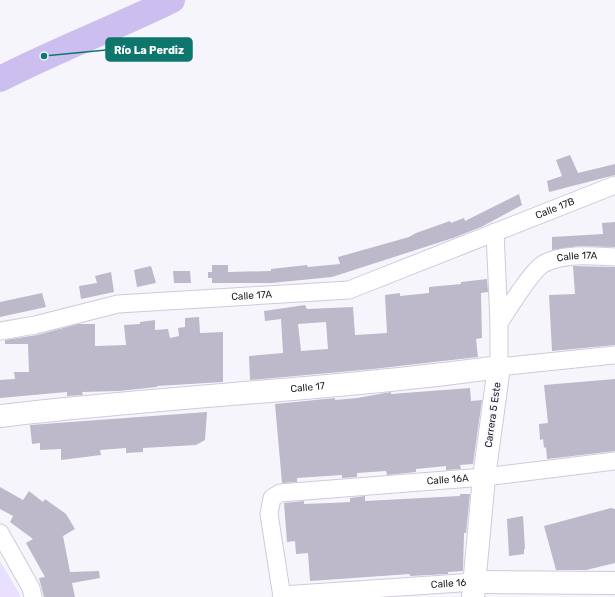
<svg xmlns="http://www.w3.org/2000/svg" width="615" height="597" font-family="Rubik,sans-serif">
<style>
.green{fill:#e8e0fc}
.lines{fill:none;stroke-linecap:round;stroke-linejoin:round}
.river{stroke:#cdbef0;stroke-width:26}
.building{fill:#bdb8ca;fill-rule:evenodd}
.street-casing{stroke:#cfcadc;stroke-width:19}
.secondary-casing{stroke:#cfcadc;stroke-width:24}
.street{stroke:#fff;stroke-width:17}
.secondary{stroke:#fff;stroke-width:22}
.labels{text-anchor:middle;dominant-baseline:central;stroke-width:3;stroke-linejoin:round;paint-order:stroke}
.street-label{font-size:10px;fill:#1e1c22;stroke:#f7f5fc}
.leader{fill:none;stroke:#0f766e;stroke-width:1.5}
.callout-dot{fill:#0f766e;stroke:#f7f5fc;stroke-width:1.5}
.callout{fill:#0f766e;stroke:#0f766e;stroke-width:1.5}
.callout-label{font-size:11px;text-anchor:middle;font-weight:bold;fill:#fff}
</style>
<rect width="100%" height="100%" fill="#f7f5fc"/>
<path class="green" d="M 0,561 L 19,593 L 20,597 L 0,597 Z"/>
<g class="lines">
<path class="river" d="M 0,79 C 56,50 115,28 172,0"/>
</g>
<path class="building" d="M 570,155 L 578,173 L 615,164 L 615,175 L 549,192 L 547,181 L 562,176 L 556,160 Z
M 519,194 L 522,205 L 481,227 L 453,238 L 332,277 L 271,283 L 212,283 L 212,278 L 208,278 L 208,272 L 212,272 L 212,265 L 228,265 L 228,272 L 271,271 L 271,269 L 307,265 L 308,267 L 340,264 L 338,257 L 409,237 L 416,233 L 450,221 L 451,223 L 464,218 L 465,221 Z
M 615,222 L 615,247 L 579,246 L 552,250 L 552,237 L 603,234 L 602,223 Z
M 151,266 L 156,283 L 137,287 L 134,270 Z
M 573,266 L 615,267 L 615,345 L 552,351 L 549,295 L 575,294 Z
M 173,271 L 190,271 L 191,283 L 174,283 Z
M 111,272 L 114,292 L 81,299 L 79,286 L 97,283 L 95,276 Z
M 487,279 L 488,292 L 481,293 L 482,338 L 476,339 L 478,357 L 373,369 L 250,380 L 249,356 L 283,353 L 281,319 L 265,321 L 264,311 L 305,305 L 307,309 L 353,307 L 355,335 L 387,333 L 385,295 L 400,293 L 400,296 L 429,293 L 429,287 L 461,284 L 461,282 ZM 326,322 L 328,349 L 301,351 L 298,324 Z
M 42,293 L 46,307 L 0,317 L 0,302 Z
M 199,317 L 200,333 L 223,332 L 223,382 L 157,386 L 157,387 L 119,391 L 82,392 L 83,395 L 67,396 L 67,392 L 0,398 L 0,380 L 15,379 L 14,372 L 29,372 L 28,344 L 5,344 L 5,340 L 37,335 L 78,324 L 95,324 L 95,346 L 126,345 L 124,325 L 140,324 L 140,322 L 155,320 L 155,330 L 168,329 L 170,338 L 179,336 L 178,328 L 185,327 L 185,318 Z
M 615,379 L 615,451 L 547,459 L 546,447 L 544,448 L 543,439 L 540,440 L 539,424 L 548,423 L 544,385 Z
M 470,388 L 471,401 L 482,400 L 473,464 L 460,465 L 461,469 L 446,470 L 446,466 L 416,469 L 416,472 L 387,475 L 386,471 L 357,473 L 357,477 L 342,478 L 342,475 L 297,478 L 297,482 L 282,483 L 275,404 L 335,398 L 335,400 L 357,398 L 391,392 L 391,394 Z
M 207,412 L 205,440 L 196,445 L 143,448 L 143,452 L 126,453 L 126,448 L 100,450 L 101,455 L 61,460 L 61,449 L 40,450 L 40,443 L 32,444 L 30,425 Z
M 0,487 L 23,500 L 29,491 L 43,502 L 45,499 L 66,514 L 75,529 L 63,536 L 70,572 L 99,571 L 100,578 L 72,583 L 75,597 L 44,597 L 39,578 L 45,577 L 26,543 L 33,539 L 10,522 L 13,516 L 0,509 Z
M 460,494 L 470,494 L 466,533 L 464,533 L 463,571 L 448,572 L 448,574 L 410,576 L 410,574 L 310,581 L 308,553 L 296,554 L 295,541 L 287,542 L 284,503 L 304,501 L 304,504 L 330,503 L 350,502 L 350,498 L 365,496 L 365,501 L 460,496 Z
M 611,508 L 615,509 L 615,563 L 586,570 L 556,570 L 544,526 Z
M 523,516 L 525,549 L 524,549 L 524,554 L 509,556 L 507,519 Z"/>
<g class="lines">
<defs>
<g id="street">
<path d="M 495,232 L 499,323 L 499,367 L 615,355"/>
<path id="s1" d="M 499,323 C 507,311 533,268 545,263 C 567,253 592,256 615,257"/>
<path id="s2" d="M 0,331 L 35,325 L 118,304 L 349,290 L 615,185"/>
<path d="M 0,533 L 31,588 L 33,597"/>
<path id="s3" d="M 282,595 L 475,582"/>
<path id="s4" d="M 282,597 L 269,514 L 272,498 L 280,493 L 484,477 L 615,461"/>
</g>
<g id="secondary">
<path id="s5" d="M 0,416 C 166,396 333,390 499,367 L 484,477 L 473,597"/>
<path d="M 475,582 L 615,583"/>
</g>
</defs>
<use href="#street" class="street-casing"/>
<use href="#secondary" class="secondary-casing"/>
<use href="#street" class="street"/>
<use href="#secondary" class="secondary"/>
</g>
<g class="labels">
<g class="street-label">
<text stroke="none"><textPath href="#s2" startOffset="574">Calle 17B</textPath></text>
<text stroke="none"><textPath href="#s1" startOffset="109">Calle 17A</textPath></text>
<text stroke="none"><textPath href="#s2" startOffset="255">Calle 17A</textPath></text>
<text stroke="none"><textPath href="#s5" startOffset="309">Calle 17</textPath></text>
<text transform="translate(493 415) rotate(-82)">Carrera 5 Este</text>
<text stroke="none"><textPath href="#s4" startOffset="278">Calle 16A</textPath></text>
<text stroke="none"><textPath href="#s3" startOffset="167">Calle 16</textPath></text>
</g>
</g>
<path class="leader" d="M44 56L106 50"/>
<circle class="callout-dot" cx="44" cy="56" r="4"/>
<rect class="callout" x="106" y="38" width="86" height="23" rx="4"/>
<g class="callout-label">
<text x="149" y="54">Río La Perdiz</text>
</g>
</svg>
